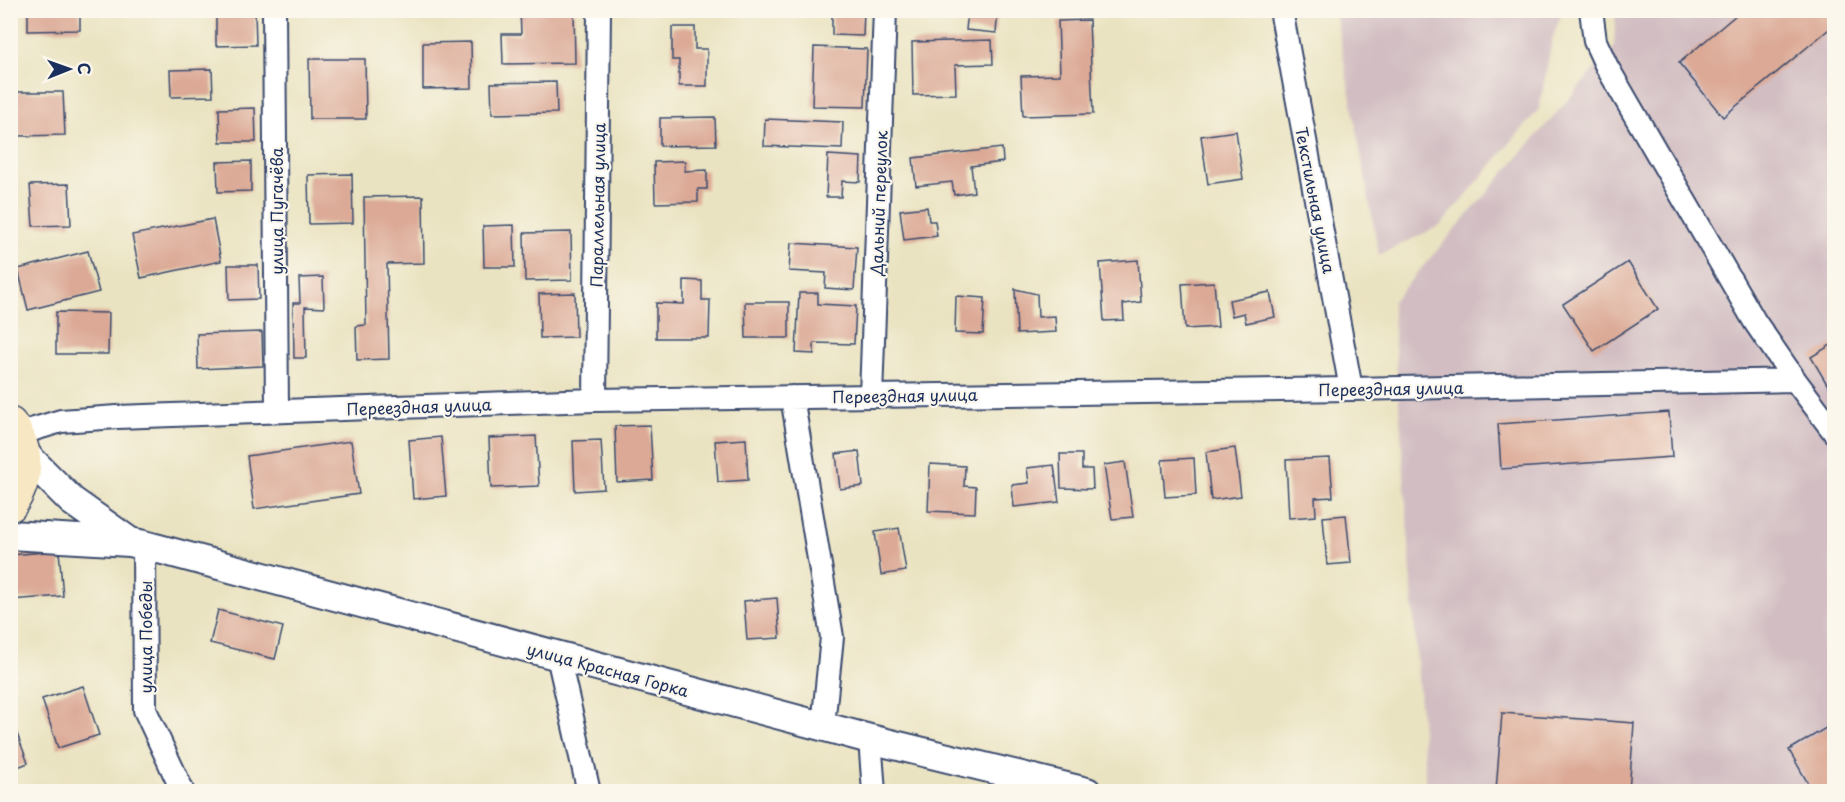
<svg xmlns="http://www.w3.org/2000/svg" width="1845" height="802" font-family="'Playpen Sans',sans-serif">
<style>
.industrial{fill:#d2bec2}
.building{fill:#dba995}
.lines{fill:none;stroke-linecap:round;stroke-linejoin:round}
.minor-casing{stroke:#3a4a6d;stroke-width:26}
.tertiary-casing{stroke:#3a4a6d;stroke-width:32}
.secondary-casing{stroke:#3a4a6d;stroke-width:36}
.minor{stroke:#fff;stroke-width:22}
.tertiary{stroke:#fff;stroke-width:28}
.secondary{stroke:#f8e7c3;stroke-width:33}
.labels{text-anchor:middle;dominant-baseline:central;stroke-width:4.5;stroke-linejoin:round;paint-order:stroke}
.street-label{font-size:16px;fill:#1b2f5e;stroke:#fbf7ec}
</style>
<rect width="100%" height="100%" fill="#fbf7ec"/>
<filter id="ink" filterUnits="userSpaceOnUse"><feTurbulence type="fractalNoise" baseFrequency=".0167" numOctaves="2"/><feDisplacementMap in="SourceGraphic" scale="12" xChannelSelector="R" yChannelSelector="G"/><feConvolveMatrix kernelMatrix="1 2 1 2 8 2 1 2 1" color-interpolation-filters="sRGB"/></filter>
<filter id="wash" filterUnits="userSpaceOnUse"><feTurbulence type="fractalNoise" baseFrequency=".008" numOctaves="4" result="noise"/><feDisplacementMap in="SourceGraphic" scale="24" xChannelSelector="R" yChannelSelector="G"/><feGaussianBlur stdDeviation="1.35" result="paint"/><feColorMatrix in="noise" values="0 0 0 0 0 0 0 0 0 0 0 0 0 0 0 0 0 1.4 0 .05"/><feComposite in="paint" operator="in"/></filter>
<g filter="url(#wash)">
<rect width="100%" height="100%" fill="#eae3c1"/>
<path class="industrial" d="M 1335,11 L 1562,11 L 1552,40 L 1539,109 L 1441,225 L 1379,255 Z
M 1616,11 L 1834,11 L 1834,791 L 1426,791 L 1392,302 L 1614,47 Z"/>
<g id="blocks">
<path class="building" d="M 28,10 L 80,10 L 80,30 L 28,31 Z
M 216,10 L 255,10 L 256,45 L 216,46 Z
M 520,10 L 574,10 L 575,63 L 503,64 L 502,34 L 521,34 Z
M 832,10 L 864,10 L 863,36 L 832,35 Z
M 968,10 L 998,10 L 996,33 L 966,30 Z
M 1742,10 L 1834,10 L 1834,25 L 1723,117 L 1679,63 Z
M 1089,20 L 1093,114 L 1023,116 L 1021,76 L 1060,75 L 1058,21 Z
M 672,27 L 695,27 L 695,49 L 707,49 L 707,86 L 679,86 L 679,60 L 672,60 Z
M 992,40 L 993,64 L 955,65 L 956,94 L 913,95 L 912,42 Z
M 471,42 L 472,88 L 423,89 L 423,43 Z
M 814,47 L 867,49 L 865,107 L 812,106 Z
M 309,59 L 365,59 L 366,119 L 310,119 Z
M 212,69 L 213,96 L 171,97 L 170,70 Z
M 556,82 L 557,113 L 492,114 L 491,83 Z
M 17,92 L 63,92 L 65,135 L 19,136 Z
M 255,108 L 256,142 L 220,142 L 219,109 Z
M 715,117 L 716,145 L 660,146 L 660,118 Z
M 765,119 L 843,122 L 842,149 L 764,146 Z
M 1236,131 L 1243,179 L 1208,184 L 1201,136 Z
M 1002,148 L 1003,162 L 971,166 L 974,192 L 954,195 L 952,182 L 916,186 L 913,158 Z
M 828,155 L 861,157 L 860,182 L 842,181 L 841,197 L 826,197 Z
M 251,161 L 251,191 L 218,192 L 217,162 Z
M 685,161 L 685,171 L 707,170 L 707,189 L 698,189 L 698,202 L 655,203 L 654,162 Z
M 352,174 L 353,223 L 309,224 L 308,175 Z
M 69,184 L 71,225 L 33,226 L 30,185 Z
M 423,196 L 424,263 L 387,264 L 389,359 L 357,360 L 356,326 L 366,325 L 364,197 Z
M 927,207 L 929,221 L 935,221 L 937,236 L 904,240 L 900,210 Z
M 213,219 L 221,261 L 141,278 L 132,235 Z
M 514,225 L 515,267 L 484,267 L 483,226 Z
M 571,232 L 572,280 L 525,281 L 524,233 Z
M 791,243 L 857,247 L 854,290 L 825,288 L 826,273 L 789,271 Z
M 88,251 L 99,292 L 28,310 L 18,269 Z
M 1138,260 L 1141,302 L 1123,304 L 1124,320 L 1104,321 L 1100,263 Z
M 1628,262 L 1658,309 L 1594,351 L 1563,304 Z
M 228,265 L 258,265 L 259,299 L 229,300 Z
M 323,277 L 324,308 L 305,307 L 306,358 L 294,358 L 293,303 L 300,303 L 299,278 Z
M 684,280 L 702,281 L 702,300 L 710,300 L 709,338 L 656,338 L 656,303 L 684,304 Z
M 1214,282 L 1218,327 L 1185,329 L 1182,284 Z
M 1015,289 L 1037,294 L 1038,317 L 1055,316 L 1056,332 L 1017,334 Z
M 1270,292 L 1275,317 L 1246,323 L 1244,313 L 1232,316 L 1229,300 Z
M 575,293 L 576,337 L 540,338 L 539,294 Z
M 799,293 L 818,293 L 818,304 L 856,306 L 854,344 L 814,343 L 814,354 L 796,353 Z
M 956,296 L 985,298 L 983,334 L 955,333 Z
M 745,302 L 789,302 L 789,338 L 746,338 Z
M 56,312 L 109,313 L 108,354 L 56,354 Z
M 262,332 L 263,366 L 198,369 L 197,334 Z
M 1834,343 L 1834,396 L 1811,357 Z
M 1669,412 L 1672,457 L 1501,469 L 1498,424 Z
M 650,425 L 653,480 L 617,482 L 615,426 Z
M 536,436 L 539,486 L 491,488 L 489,438 Z
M 441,437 L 446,496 L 413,499 L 409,440 Z
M 746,439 L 748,480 L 718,482 L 715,441 Z
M 601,440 L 604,489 L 575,491 L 573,441 Z
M 351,441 L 359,494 L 254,509 L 247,456 Z
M 1235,448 L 1241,496 L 1211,500 L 1206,452 Z
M 859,451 L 863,486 L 840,489 L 836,454 Z
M 1060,454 L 1082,454 L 1082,469 L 1092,469 L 1093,489 L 1061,488 Z
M 1194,458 L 1196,495 L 1165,497 L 1162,460 Z
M 1330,458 L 1333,497 L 1315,498 L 1316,516 L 1289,518 L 1286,460 Z
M 1125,462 L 1133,517 L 1112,519 L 1104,465 Z
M 930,464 L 965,466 L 964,486 L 976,487 L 975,513 L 928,511 Z
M 1054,465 L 1059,502 L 1014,507 L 1012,485 L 1029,483 L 1027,468 Z
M 1346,515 L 1351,563 L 1327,565 L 1323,517 Z
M 899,528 L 906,571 L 881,575 L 875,532 Z
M 59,551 L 63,596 L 10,600 L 10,555 Z
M 777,598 L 780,638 L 747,640 L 744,601 Z
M 218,610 L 283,627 L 275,659 L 210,643 Z
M 83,686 L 99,735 L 58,748 L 42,699 Z
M 1502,713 L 1634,723 L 1629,792 L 1496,791 Z
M 10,715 L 28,763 L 10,770 Z
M 1834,723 L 1834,792 L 1813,792 L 1789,750 Z"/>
</g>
</g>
<g filter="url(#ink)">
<use href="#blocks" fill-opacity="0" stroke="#3a4a6d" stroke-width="1.5"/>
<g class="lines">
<defs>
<path id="minor" d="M 274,10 L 277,411
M 1281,10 L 1351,389
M 1591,10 L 1595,41 L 1607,67 L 1755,322 L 1795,380 L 1834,432
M 871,396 L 885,10
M 792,397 L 832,637 L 823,726
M 595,400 L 599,10
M 18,434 L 61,421 L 117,417 L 595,400 L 1351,389 L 1795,380
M 144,545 L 145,710 L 183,792
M 558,656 L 589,792
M 870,739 L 874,792"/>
<path id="tertiary" d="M 24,453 L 72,501 L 130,542
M 10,535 L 130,542 L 144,545 L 870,739 L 1087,792"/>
<path id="secondary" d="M 10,424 C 29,450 28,479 10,505"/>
</defs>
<use href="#minor" class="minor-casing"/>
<use href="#tertiary" class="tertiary-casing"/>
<use href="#secondary" class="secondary-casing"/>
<use href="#minor" class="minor"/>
<use href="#tertiary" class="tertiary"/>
<use href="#secondary" class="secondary"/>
</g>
</g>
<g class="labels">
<g class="street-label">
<text transform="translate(1316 200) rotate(79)">Текстильная улица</text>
<text transform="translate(878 203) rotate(-88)">Дальний переулок</text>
<text transform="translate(597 205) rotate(-89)">Параллельная улица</text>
<text transform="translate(276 211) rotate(-90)">улица Пугачёва</text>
<text transform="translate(1391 388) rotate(-1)">Переездная улица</text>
<text transform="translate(905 395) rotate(-1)">Переездная улица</text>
<text transform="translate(419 406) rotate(-2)">Переездная улица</text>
<text transform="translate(145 637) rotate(-90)">улица Победы</text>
<text transform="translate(608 669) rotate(15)">улица Красная Горка</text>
</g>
</g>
<rect width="1845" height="802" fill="none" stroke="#fbf7ec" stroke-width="36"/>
<g transform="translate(69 69) rotate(89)" stroke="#fbf7ec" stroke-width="4.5" paint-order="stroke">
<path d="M0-4.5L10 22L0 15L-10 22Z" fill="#1b2f5e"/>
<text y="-9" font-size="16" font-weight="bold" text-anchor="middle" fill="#1b2f5e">С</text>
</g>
</svg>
